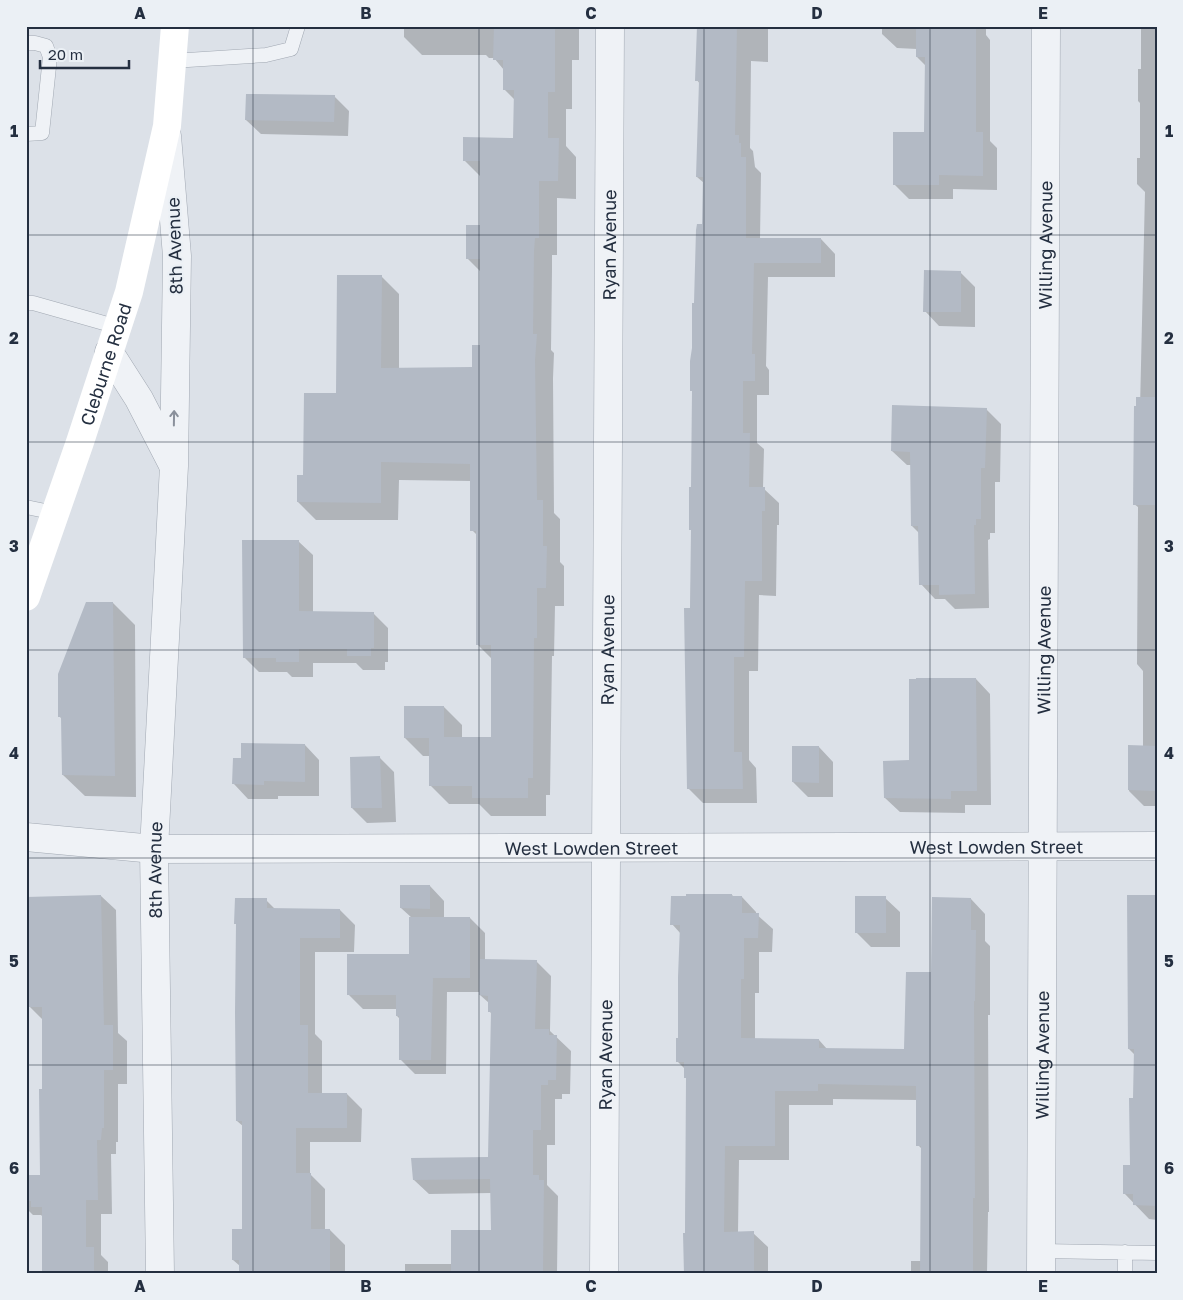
<svg xmlns="http://www.w3.org/2000/svg" width="1183" height="1300" font-family="'Golos Text',sans-serif">
<style>
.shadow{fill:#0003}
.building{fill:#b3bac5}
.lines{fill:none;stroke-linecap:round;stroke-linejoin:round}
.service-casing{stroke:#a1a8b2;stroke-width:15}
.minor-casing{stroke:#a1a8b2;stroke-width:29}
.service{stroke:#eff2f6;stroke-width:14}
.minor{stroke:#eff2f6;stroke-width:28}
.secondary{stroke:#fff;stroke-width:28}
.oneway{stroke:#8a909b}
.grid{fill:none;stroke:#242f40;stroke-width:1;stroke-opacity:0.55}
.labels{text-anchor:middle;dominant-baseline:central;stroke-width:4.5;stroke-linejoin:round;paint-order:stroke}
.street-label{font-size:18px;fill:#242f40;stroke:#ebf0f5}
.neatline{fill:none;stroke:#242f40;stroke-width:2}
.grid-label{font-size:16px;text-anchor:middle;font-weight:bold;fill:#242f40}
</style>
<rect width="100%" height="100%" fill="#dce1e8"/>
<path class="shadow" d="M 404,26 L 579,26 L 579,60 L 572,60 L 572,109 L 566,109 L 566,146 L 576,157 L 576,199 L 557,198 L 557,255 L 552,255 L 552,270 L 551,350 L 554,353 L 553,378 L 554,513 L 560,519 L 560,562 L 564,566 L 564,606 L 555,606 L 554,656 L 552,656 L 550,795 L 546,795 L 546,816 L 491,816 L 479,804 L 449,804 L 431,786 L 431,756 L 423,756 L 405,738 L 444,707 L 462,725 L 462,738 L 492,738 L 492,659 L 478,645 L 478,536 L 472,530 L 472,481 L 399,480 L 398,520 L 316,520 L 298,502 L 305,476 L 381,276 L 399,294 L 399,369 L 473,369 L 481,347 L 481,272 L 467,258 L 481,227 L 481,177 L 464,160 L 514,139 L 515,100 L 504,89 L 504,70 L 494,58 L 489,58 L 486,55 L 422,55 L 404,37 Z
M 698,26 L 768,26 L 768,62 L 751,61 L 750,148 L 753,151 L 755,167 L 761,173 L 760,239 L 821,239 L 835,254 L 835,277 L 768,277 L 766,366 L 769,370 L 769,395 L 757,395 L 757,443 L 764,449 L 763,488 L 779,503 L 779,525 L 777,525 L 776,596 L 759,595 L 758,671 L 749,671 L 749,760 L 756,768 L 757,803 L 703,803 L 688,788 L 695,304 L 703,225 L 704,183 L 697,177 L 700,84 L 697,80 Z
M 882,26 L 986,26 L 986,35 L 990,40 L 990,141 L 997,148 L 997,190 L 953,189 L 953,199 L 909,199 L 894,184 L 925,133 L 926,66 L 917,57 L 917,49 L 897,48 L 882,34 Z
M 1141,26 L 1157,26 L 1157,806 L 1144,806 L 1129,791 L 1130,746 L 1143,747 L 1143,671 L 1137,664 L 1138,507 L 1134,504 L 1140,408 L 1145,192 L 1137,184 L 1137,158 L 1140,158 L 1140,103 L 1138,101 L 1138,69 L 1141,69 Z
M 334,96 L 349,111 L 348,136 L 261,134 L 246,120 Z
M 960,272 L 975,287 L 975,327 L 939,326 L 925,311 Z
M 986,409 L 1001,424 L 1000,482 L 995,482 L 995,533 L 990,533 L 990,539 L 988,540 L 989,608 L 955,609 L 945,599 L 935,599 L 921,584 L 920,534 L 912,526 L 911,465 L 907,465 L 892,451 Z
M 298,541 L 313,555 L 313,613 L 374,614 L 388,628 L 388,662 L 385,662 L 385,670 L 363,670 L 356,663 L 313,663 L 313,677 L 292,677 L 287,672 L 259,672 L 244,657 Z
M 113,603 L 135,625 L 136,797 L 85,796 L 63,775 L 62,719 L 59,716 Z
M 976,679 L 990,694 L 991,805 L 965,805 L 965,813 L 900,812 L 885,798 L 910,761 Z
M 305,745 L 319,760 L 319,796 L 278,796 L 278,799 L 248,799 L 234,784 Z
M 819,747 L 833,762 L 833,797 L 808,797 L 793,782 Z
M 380,758 L 394,772 L 396,822 L 367,823 L 352,808 Z
M 430,886 L 444,901 L 444,918 L 470,918 L 485,933 L 485,960 L 536,961 L 551,976 L 550,1031 L 571,1051 L 570,1094 L 562,1094 L 562,1099 L 555,1099 L 555,1145 L 547,1145 L 547,1185 L 558,1196 L 557,1274 L 405,1274 L 405,1264 L 452,1264 L 492,1232 L 491,1193 L 429,1194 L 414,1180 L 490,1158 L 492,1014 L 489,1011 L 489,1003 L 480,995 L 481,992 L 447,992 L 446,1074 L 415,1074 L 400,1059 L 400,1019 L 397,1016 L 397,1009 L 363,1009 L 348,994 L 410,955 L 412,918 L 401,908 Z
M 732,895 L 734,897 L 742,897 L 756,912 L 756,914 L 773,929 L 772,952 L 759,952 L 759,993 L 755,993 L 755,1040 L 819,1040 L 827,1049 L 905,1050 L 932,973 L 971,899 L 985,914 L 985,941 L 990,946 L 990,1015 L 988,1015 L 989,1212 L 988,1212 L 987,1274 L 911,1274 L 911,1261 L 922,1261 L 923,1150 L 918,1145 L 918,1100 L 833,1099 L 833,1105 L 789,1105 L 789,1160 L 739,1160 L 738,1233 L 753,1233 L 768,1247 L 768,1274 L 685,1274 L 687,1079 L 685,1077 L 685,1069 L 677,1061 L 679,1039 L 681,934 L 672,924 Z
M 101,896 L 116,910 L 118,1033 L 127,1041 L 127,1084 L 118,1084 L 118,1142 L 116,1142 L 116,1154 L 111,1154 L 112,1214 L 101,1214 L 101,1255 L 108,1262 L 108,1274 L 43,1274 L 43,1217 L 41,1215 L 33,1215 L 26,1208 L 26,1177 L 41,1176 L 43,1090 L 43,1020 L 29,1006 Z
M 1157,896 L 1157,1220 L 1149,1219 L 1124,1193 L 1131,1166 L 1134,1099 L 1135,1055 L 1129,1049 Z
M 885,898 L 900,912 L 900,947 L 871,947 L 856,932 Z
M 266,900 L 276,910 L 340,910 L 355,925 L 354,952 L 315,952 L 315,1034 L 322,1041 L 322,1094 L 347,1094 L 362,1109 L 361,1142 L 310,1142 L 310,1174 L 325,1189 L 325,1230 L 330,1230 L 345,1245 L 345,1274 L 239,1274 L 240,1266 L 233,1260 L 244,1230 L 244,1127 L 237,1121 L 238,926 L 236,924 Z"/>
<path class="building" d="M 494,26 L 555,26 L 555,92 L 548,92 L 548,138 L 559,138 L 558,181 L 539,181 L 539,238 L 535,238 L 534,251 L 533,334 L 537,334 L 535,360 L 537,500 L 543,500 L 543,546 L 547,546 L 546,588 L 537,588 L 537,638 L 534,638 L 533,778 L 528,778 L 528,798 L 472,798 L 472,786 L 429,786 L 429,738 L 404,738 L 404,706 L 444,706 L 444,737 L 491,737 L 491,645 L 476,645 L 476,531 L 470,531 L 470,464 L 381,462 L 381,503 L 297,502 L 297,475 L 303,475 L 304,393 L 336,393 L 337,275 L 382,275 L 381,368 L 472,367 L 472,345 L 480,345 L 480,259 L 466,259 L 466,225 L 480,225 L 480,161 L 463,161 L 463,137 L 513,138 L 514,90 L 503,90 L 503,60 L 493,60 Z
M 697,26 L 737,26 L 735,135 L 739,135 L 739,143 L 741,143 L 741,157 L 746,157 L 746,238 L 821,238 L 821,263 L 754,263 L 752,354 L 755,354 L 755,381 L 743,381 L 743,433 L 750,433 L 749,487 L 765,487 L 765,511 L 762,511 L 762,581 L 745,581 L 744,657 L 734,657 L 734,752 L 742,752 L 743,789 L 687,789 L 684,608 L 690,608 L 691,530 L 689,530 L 689,487 L 691,487 L 692,391 L 690,391 L 690,361 L 692,348 L 692,303 L 694,303 L 696,230 L 697,224 L 702,224 L 703,177 L 696,177 L 699,81 L 695,81 Z
M 916,26 L 976,26 L 976,132 L 983,132 L 983,176 L 939,175 L 939,185 L 893,185 L 893,132 L 924,132 L 925,57 L 916,57 Z
M 246,94 L 335,95 L 334,122 L 245,120 Z
M 924,270 L 961,271 L 961,312 L 923,312 Z
M 1136,397 L 1157,397 L 1157,505 L 1133,505 L 1134,406 L 1136,406 Z
M 892,405 L 987,408 L 985,468 L 981,468 L 981,519 L 976,519 L 976,525 L 974,525 L 975,594 L 939,595 L 939,585 L 919,585 L 918,526 L 911,526 L 910,452 L 891,451 Z
M 242,540 L 299,540 L 299,611 L 374,612 L 374,648 L 371,648 L 371,656 L 347,656 L 347,649 L 299,649 L 299,662 L 276,662 L 276,658 L 243,658 Z
M 86,602 L 113,602 L 115,776 L 62,775 L 61,717 L 58,717 L 58,674 Z
M 916,678 L 976,678 L 977,791 L 951,791 L 951,799 L 884,798 L 883,761 L 909,760 L 909,679 L 916,679 Z
M 241,743 L 305,744 L 305,782 L 264,781 L 264,785 L 232,784 L 233,758 L 241,758 Z
M 1128,745 L 1157,746 L 1157,791 L 1128,790 Z
M 792,746 L 819,746 L 819,783 L 792,782 Z
M 380,756 L 382,808 L 351,808 L 350,757 Z
M 400,885 L 430,885 L 430,909 L 400,908 Z
M 686,894 L 732,894 L 732,896 L 742,896 L 742,913 L 759,913 L 758,938 L 744,938 L 744,979 L 741,979 L 741,1038 L 819,1039 L 819,1048 L 904,1049 L 906,972 L 931,972 L 932,897 L 971,898 L 971,930 L 976,930 L 975,1001 L 974,1001 L 975,1198 L 973,1198 L 973,1274 L 920,1274 L 921,1146 L 916,1146 L 916,1086 L 818,1084 L 818,1091 L 775,1091 L 775,1146 L 725,1146 L 724,1232 L 754,1231 L 754,1274 L 684,1274 L 683,1233 L 685,1233 L 686,1078 L 684,1078 L 684,1062 L 676,1062 L 676,1038 L 678,1038 L 678,977 L 680,925 L 670,925 L 671,896 L 686,896 Z
M 101,895 L 104,1025 L 113,1025 L 113,1070 L 104,1070 L 104,1128 L 102,1128 L 101,1140 L 97,1140 L 98,1200 L 86,1200 L 86,1247 L 94,1247 L 94,1274 L 42,1274 L 42,1207 L 31,1207 L 31,1201 L 26,1201 L 26,1175 L 40,1175 L 39,1089 L 42,1089 L 42,1007 L 28,1007 L 29,966 L 26,897 Z
M 1127,895 L 1157,895 L 1157,1206 L 1133,1205 L 1133,1194 L 1123,1194 L 1123,1165 L 1130,1165 L 1129,1098 L 1133,1098 L 1134,1049 L 1128,1049 Z
M 855,896 L 886,896 L 886,933 L 855,933 Z
M 235,898 L 267,898 L 267,908 L 340,909 L 340,938 L 300,938 L 300,1025 L 308,1025 L 308,1093 L 347,1093 L 347,1128 L 296,1128 L 296,1173 L 311,1173 L 311,1229 L 330,1229 L 330,1274 L 239,1274 L 239,1260 L 232,1260 L 232,1229 L 242,1229 L 242,1121 L 236,1121 L 235,1012 L 236,924 L 234,924 Z
M 409,917 L 470,917 L 470,978 L 433,978 L 431,1060 L 399,1060 L 399,1016 L 396,1016 L 396,995 L 347,995 L 347,954 L 409,954 Z
M 480,959 L 537,960 L 535,1029 L 549,1029 L 549,1035 L 557,1035 L 556,1080 L 548,1080 L 548,1085 L 541,1085 L 541,1130 L 533,1130 L 533,1175 L 539,1175 L 539,1180 L 544,1180 L 543,1272 L 451,1271 L 451,1230 L 491,1230 L 490,1179 L 413,1180 L 411,1158 L 488,1157 L 491,1012 L 488,1012 L 488,996 L 479,995 Z"/>
<g class="lines">
<defs>
<path id="service" d="M 26,43 L 35,43 L 46,46 L 50,57 L 42,133 L 26,134
M 172,61 L 266,55 L 291,49 L 298,26
M 26,303 L 33,303 L 118,327
M 26,507 L 55,513
M 1041,1251 L 1157,1253
M 1125,1252 L 1125,1274"/>
<g id="minor">
<path d="M 109,352 L 139,399 L 172,463"/>
<path id="s1" d="M 26,837 L 154,849 L 1157,846"/>
<path id="s2" d="M 160,1274 L 154,849 L 174,466 L 177,256 L 167,136"/>
<path id="s3" d="M 604,1274 L 610,26"/>
<path id="s4" d="M 1041,1274 L 1046,26"/>
</g>
</defs>
<use href="#service" class="service-casing"/>
<use href="#minor" class="minor-casing"/>
<use href="#service" class="service"/>
<use href="#minor" class="minor"/>
<path class="secondary" id="s5" d="M 26,597 L 80,442 L 129,292 L 167,126 L 175,26"/>
</g>
<defs><path id="oneway-shaft" d="M-6 0H5M1.5-3L5.5 0L1.5 3" fill="none" stroke-width="1.6" stroke-linecap="round" stroke-linejoin="round" transform="scale(1.25)"/></defs>
<use class="oneway" href="#oneway-shaft" transform="translate(174 418) rotate(-89)"/>
<path class="grid" d="M 253,26 L 253,1274M 479,26 L 479,1274M 704,26 L 704,1274M 930,26 L 930,1274M 26,235 L 1157,235M 26,442 L 1157,442M 26,650 L 1157,650M 26,858 L 1157,858M 26,1065 L 1157,1065"/>
<g class="labels">
<g class="street-label">
<text stroke="none"><textPath href="#s3" startOffset="1029">Ryan Avenue</textPath></text>
<text stroke="none"><textPath href="#s4" startOffset="1029">Willing Avenue</textPath></text>
<text transform="translate(174 246) rotate(-92)">8th Avenue</text>
<text stroke="none"><textPath href="#s5" startOffset="246">Cleburne Road</textPath></text>
<text stroke="none"><textPath href="#s3" startOffset="624">Ryan Avenue</textPath></text>
<text stroke="none"><textPath href="#s4" startOffset="624">Willing Avenue</textPath></text>
<text stroke="none"><textPath href="#s1" startOffset="971">West Lowden Street</textPath></text>
<text stroke="none"><textPath href="#s1" startOffset="566">West Lowden Street</textPath></text>
<text stroke="none"><textPath href="#s2" startOffset="404">8th Avenue</textPath></text>
<text stroke="none"><textPath href="#s3" startOffset="219">Ryan Avenue</textPath></text>
<text stroke="none"><textPath href="#s4" startOffset="219">Willing Avenue</textPath></text>
</g>
</g>
<rect width="1183" height="1300" fill="none" stroke="#ebf0f5" stroke-width="55"/>
<path d="M40 60v8h89v-8" fill="none" stroke="#242f40" stroke-width="2.5"/>
<text x="48" y="60" font-size="15" fill="#242f40" stroke="#ebf0f5" stroke-width="4" paint-order="stroke">20 m</text>
<rect x="28" y="28" width="1128" height="1244" class="neatline"/>
<g class="grid-label">
<text x="140" y="19">A</text>
<text x="366" y="19">B</text>
<text x="591" y="19">C</text>
<text x="817" y="19">D</text>
<text x="1043" y="19">E</text>
<text x="14" y="137">1</text>
<text x="1169" y="137">1</text>
<text x="14" y="344">2</text>
<text x="1169" y="344">2</text>
<text x="14" y="552">3</text>
<text x="1169" y="552">3</text>
<text x="14" y="759">4</text>
<text x="1169" y="759">4</text>
<text x="14" y="967">5</text>
<text x="1169" y="967">5</text>
<text x="14" y="1174">6</text>
<text x="1169" y="1174">6</text>
<text x="140" y="1292">A</text>
<text x="366" y="1292">B</text>
<text x="591" y="1292">C</text>
<text x="817" y="1292">D</text>
<text x="1043" y="1292">E</text>
</g>
</svg>
